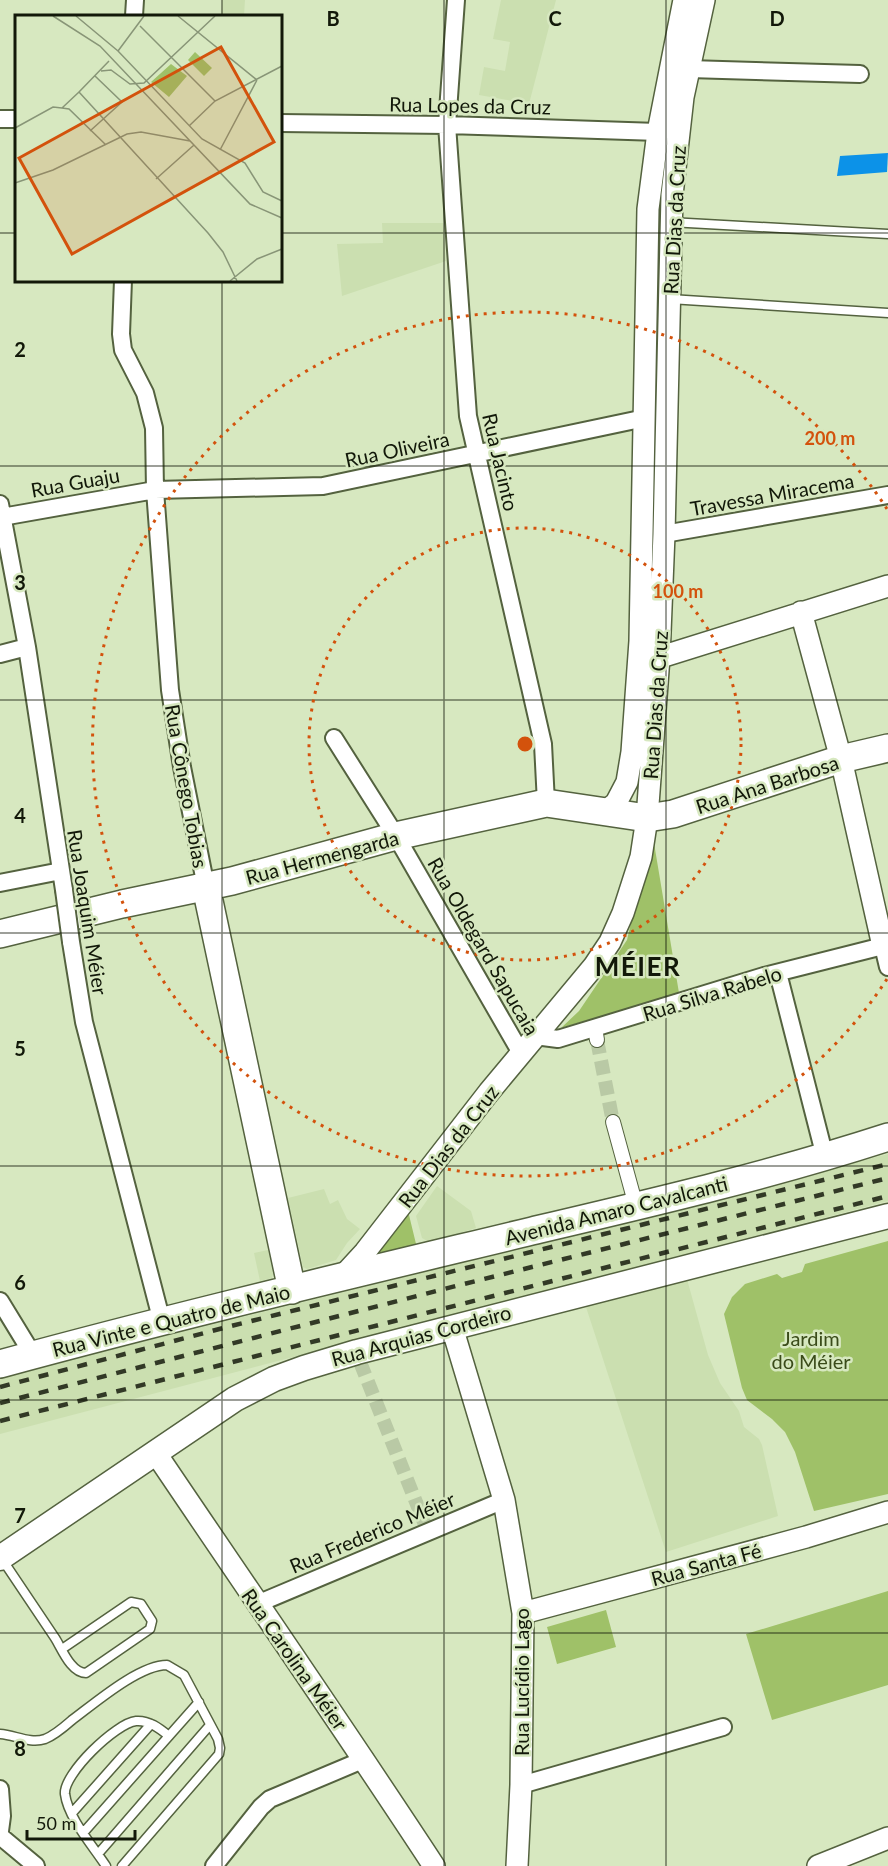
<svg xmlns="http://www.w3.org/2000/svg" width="888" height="1866" font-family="Lato,sans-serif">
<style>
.built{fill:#cbdfb0}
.green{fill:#9fc168}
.water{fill:#0c92e8}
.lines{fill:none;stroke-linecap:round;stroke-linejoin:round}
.pedestrian-tunnel{stroke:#b9c9a5;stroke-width:14;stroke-dasharray:14 7;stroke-linecap:butt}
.service-casing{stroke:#54623f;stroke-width:11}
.pedestrian-casing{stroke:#54623f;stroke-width:16}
.minor-casing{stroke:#54623f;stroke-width:20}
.tertiary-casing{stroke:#54623f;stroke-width:24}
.secondary-casing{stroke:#54623f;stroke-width:27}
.primary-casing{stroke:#54623f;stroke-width:30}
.service{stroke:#fff;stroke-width:8}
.pedestrian{stroke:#fff;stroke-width:14}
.minor{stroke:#fff;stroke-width:16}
.tertiary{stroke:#fff;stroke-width:21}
.secondary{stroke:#fff;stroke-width:24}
.primary{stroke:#fff;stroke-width:27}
.rail{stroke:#323926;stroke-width:4.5;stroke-dasharray:10 10;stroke-linecap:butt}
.minor-bridge-casing{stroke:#54623f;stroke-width:20;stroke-linecap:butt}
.minor-bridge{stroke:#fff;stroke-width:16}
.grid{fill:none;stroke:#121809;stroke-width:1.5;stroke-opacity:0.55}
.ring{fill:none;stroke:#d3520c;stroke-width:3;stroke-dasharray:3 6}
.labels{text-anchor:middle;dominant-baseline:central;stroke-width:5;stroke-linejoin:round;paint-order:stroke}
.street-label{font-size:20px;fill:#121809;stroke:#d7e8c0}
.park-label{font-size:20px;fill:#3a4b19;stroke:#d7e8c0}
.district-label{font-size:26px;font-weight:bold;letter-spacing:1.5px;fill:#121809;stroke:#d7e8c0}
.inset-road{fill:none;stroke:#889577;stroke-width:1.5}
.view{fill:#d3520c;fill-opacity:0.15;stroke:#d3520c;stroke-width:3}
.inset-edge{fill:none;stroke:#121809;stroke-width:3}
.grid-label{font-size:20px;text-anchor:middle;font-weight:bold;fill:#121809;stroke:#d7e8c0;stroke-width:5;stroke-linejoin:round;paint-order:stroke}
.centre{fill:#d3520c;stroke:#d7e8c0;stroke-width:3}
.ring-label{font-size:18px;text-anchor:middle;font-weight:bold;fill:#d3520c;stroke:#d7e8c0;stroke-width:5;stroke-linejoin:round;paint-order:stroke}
</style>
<rect width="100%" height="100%" fill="#d7e8c0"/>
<path class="built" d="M 222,0 L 245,0 L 244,16 L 221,16 Z
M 501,0 L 556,0 L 529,104 L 479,95 L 484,67 L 505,71 L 510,42 L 493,39 Z
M 382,223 L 443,223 L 446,261 L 342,296 L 337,244 L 383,243 Z
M 888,1154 L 888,1201 L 0,1434 L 0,1377 L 733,1196 L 735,1194 Z
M 437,1186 L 471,1211 L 476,1228 L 429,1242 L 422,1238 L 416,1216 Z
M 324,1189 L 330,1204 L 338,1200 L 347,1219 L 360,1229 L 347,1243 L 336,1260 L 307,1269 L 303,1267 L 288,1198 Z
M 268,1250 L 273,1274 L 272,1278 L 260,1281 L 254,1253 Z
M 685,1272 L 708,1355 L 720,1383 L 739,1411 L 744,1427 L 759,1439 L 762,1445 L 778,1516 L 666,1552 L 585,1304 Z"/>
<path class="green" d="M 652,831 L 679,993 L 561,1028 L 579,1011 L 627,940 Z
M 403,1210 L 409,1215 L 417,1248 L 375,1257 Z
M 888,1241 L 888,1494 L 814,1511 L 795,1452 L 785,1432 L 772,1419 L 747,1400 L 742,1388 L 724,1314 L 732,1297 L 745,1284 L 777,1274 L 782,1278 L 802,1272 L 805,1264 Z
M 888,1591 L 888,1685 L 772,1720 L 746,1634 Z
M 606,1610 L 616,1647 L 557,1664 L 547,1627 Z"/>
<path class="water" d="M 888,153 L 887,172 L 837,176 L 840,156 Z"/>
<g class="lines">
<path class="pedestrian-tunnel" d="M 597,1040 L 613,1122
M 360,1362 L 428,1532"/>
<defs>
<path id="service" d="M 670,222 L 888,234
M 670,299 L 888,313
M 2,1559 L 55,1638 C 62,1649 71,1673 86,1673 L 150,1629 L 152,1621 L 141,1604 L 131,1602 L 62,1649
M 0,1734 C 15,1735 30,1744 45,1739 C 55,1735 64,1727 72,1720 C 95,1703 139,1665 167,1665 L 184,1675 L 218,1739 L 220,1748 L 219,1754 L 122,1866
M 72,1813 L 151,1724
M 83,1833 L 199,1702
M 98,1854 L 210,1725
M 106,1866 C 93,1846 68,1818 65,1794 C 63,1774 116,1723 136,1721 C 149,1720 159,1728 169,1736"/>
<path id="pedestrian" d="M 595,1028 L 597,1040
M 613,1122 L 636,1206"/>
<path id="minor" d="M 456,0 L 447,125 L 468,416 L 543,744 L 546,803
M 134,16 L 135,0
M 689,69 L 860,74
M 0,119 L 16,119
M 280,123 L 447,125 L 658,132
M 123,280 L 121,334 L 123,350 L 145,393 L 154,428 L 155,490 L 170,690 L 182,767 L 206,887
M 0,504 L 27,647 L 64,890
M 2,517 L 155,490 L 323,486 L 645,418
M 664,534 L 888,495
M 0,654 L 27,647
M 334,738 L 396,836 L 521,1053
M 0,883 L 61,871
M 71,942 L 84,1022 L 162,1322
M 778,973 L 825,1157
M 535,1036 L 558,1039 L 764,976 L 883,946 L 888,967
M 0,1301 L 33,1355
M 257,1604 L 504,1500
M 521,1785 L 723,1727
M 0,1789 L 2,1816 L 0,1831
M 0,1836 L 36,1866
M 214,1866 L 261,1807 L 270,1799 L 365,1759"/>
<path id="tertiary" d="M 801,612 L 841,759 L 883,946 L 888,945
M 648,661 L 888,586
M 606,811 L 616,803 L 627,782 L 632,752 L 640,641 L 648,209 L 658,132 L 684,0
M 342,1277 L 365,1252 L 489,1092 L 594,966 L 610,942 L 623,913 L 641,857 L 647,818 L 659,657 L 664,534 L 672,195 L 683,97 L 704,0
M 452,1327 L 504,1500 L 523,1613 L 521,1785 L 517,1866
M 155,1452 C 248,1590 343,1727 434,1866
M 523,1613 L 806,1537 L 888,1512
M 818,1866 L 888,1838"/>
<path id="secondary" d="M 0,1558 L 235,1399 L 274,1379 L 304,1368 L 357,1352 L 888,1216"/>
<path id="primary" d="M 206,887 L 292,1290
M 0,934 L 122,904 L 232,881 L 396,836 L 546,803 L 647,818 L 673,814 L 841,759 L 888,748
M 0,1364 C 176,1316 354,1274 532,1231 C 651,1203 771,1175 888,1137"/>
</defs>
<use href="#service" class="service-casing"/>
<use href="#pedestrian" class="pedestrian-casing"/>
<use href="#minor" class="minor-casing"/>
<use href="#tertiary" class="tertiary-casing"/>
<use href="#secondary" class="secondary-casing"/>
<use href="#primary" class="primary-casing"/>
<use href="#service" class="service"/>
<use href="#pedestrian" class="pedestrian"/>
<use href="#minor" class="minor"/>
<use href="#tertiary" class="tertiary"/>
<use href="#secondary" class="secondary"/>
<use href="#primary" class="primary"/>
<path class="rail" d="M 0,1387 L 227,1327 L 888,1164
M 0,1403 L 456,1286 L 888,1178
M 0,1421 L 888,1196"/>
<defs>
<path id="minor-bridge" d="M 64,890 L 71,942"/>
</defs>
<use href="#minor-bridge" class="minor-bridge-casing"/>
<use href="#minor-bridge" class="minor-bridge"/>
</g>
<path class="grid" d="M 222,0 L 222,16M 444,0 L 444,1866M 666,0 L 666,1866M 0,233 L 16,233M 280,233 L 888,233M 222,280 L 222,1866M 0,466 L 888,466M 0,700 L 888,700M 0,933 L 888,933M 0,1166 L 888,1166M 0,1400 L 888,1400M 0,1633 L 888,1633"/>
<g class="ring">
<circle cx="525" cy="744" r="216"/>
<path d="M887 979A432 432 0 1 1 887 509"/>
</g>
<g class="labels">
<g class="street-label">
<text transform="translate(470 105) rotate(1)">Rua Lopes da Cruz</text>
<text transform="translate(674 220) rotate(-87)">Rua Dias da Cruz</text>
<text transform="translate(397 449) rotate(-12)">Rua Oliveira</text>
<text transform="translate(501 462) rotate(77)">Rua Jacinto</text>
<text transform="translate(75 482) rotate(-10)">Rua Guaju</text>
<text transform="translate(772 494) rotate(-10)">Travessa Miracema</text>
<text transform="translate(655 705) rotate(-86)">Rua Dias da Cruz</text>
<text transform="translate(767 784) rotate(-18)">Rua Ana Barbosa</text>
<text transform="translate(187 786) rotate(80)">Rua Cônego Tobias</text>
<text transform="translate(322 857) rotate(-15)">Rua Hermengarda</text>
<text transform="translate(88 912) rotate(81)">Rua Joaquim Méier</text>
<text transform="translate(484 946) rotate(60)">Rua Oldegard Sapucaia</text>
<text transform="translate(712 993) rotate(-17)">Rua Silva Rabelo</text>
<text transform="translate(448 1146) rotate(-52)">Rua Dias da Cruz</text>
<text transform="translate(616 1210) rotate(-14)">Avenida Amaro Cavalcanti</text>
<text transform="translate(171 1320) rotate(-14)">Rua Vinte e Quatro de Maio</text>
<text transform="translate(421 1335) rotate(-15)">Rua Arquias Cordeiro</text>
<text transform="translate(372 1532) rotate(-23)">Rua Frederico Méier</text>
<text transform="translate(706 1564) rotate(-15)">Rua Santa Fé</text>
<text transform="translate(295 1659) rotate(55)">Rua Carolina Méier</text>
<text transform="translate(521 1682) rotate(-90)">Rua Lucídio Lago</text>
</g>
<g class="park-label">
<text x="811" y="1338">Jardim<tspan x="811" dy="23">do Méier</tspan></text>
</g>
<g class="district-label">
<text x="638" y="966">MÉIER</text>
</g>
</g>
<g transform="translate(15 15)">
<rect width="267" height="267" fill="#d7e8c0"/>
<path d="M 180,37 L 197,53 L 189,61 L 173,45 ZM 156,49 L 172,61 L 154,82 L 136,67 Z" fill="#9fc168"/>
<path class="inset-road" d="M 38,1 L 85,31 L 235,189 L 267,203M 61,1 L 103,36 L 187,124 L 230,148 L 248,177 L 267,186M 163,1 L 242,65M 125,11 L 200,86M 103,36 L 129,1M 94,46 L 64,77 L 193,218 L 208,237 L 222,266M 86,56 L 96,55 L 115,69 L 129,68 L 200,1M 47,93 L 64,77M 174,111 L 200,86 L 267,51M 0,113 L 38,92 L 47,93 L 54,94 L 91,130M 75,116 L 107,87 L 80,61M 205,135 L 242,65M 141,164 L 179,130M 0,168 L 38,155 L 112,119 L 126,117 L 175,126M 215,266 L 242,244 L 267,234"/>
<path class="view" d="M 206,32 L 259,127 L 57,239 L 4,143 Z"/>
<rect width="267" height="267" class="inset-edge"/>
</g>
<g class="grid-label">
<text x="333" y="26">B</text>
<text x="555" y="26">C</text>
<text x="777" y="26">D</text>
<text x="20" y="357">2</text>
<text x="20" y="590">3</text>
<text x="20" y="823">4</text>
<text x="20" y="1056">5</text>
<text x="20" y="1290">6</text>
<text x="20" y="1523">7</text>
<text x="20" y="1756">8</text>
</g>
<circle cx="525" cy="744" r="9" class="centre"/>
<g class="ring-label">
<text x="830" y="445">200 m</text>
<text x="678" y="598">100 m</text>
</g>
<path d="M27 1830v9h108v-9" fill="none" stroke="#121809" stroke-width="3"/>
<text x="36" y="1830" font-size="18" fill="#121809" stroke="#d7e8c0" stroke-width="4.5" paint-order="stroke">50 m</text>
</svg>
